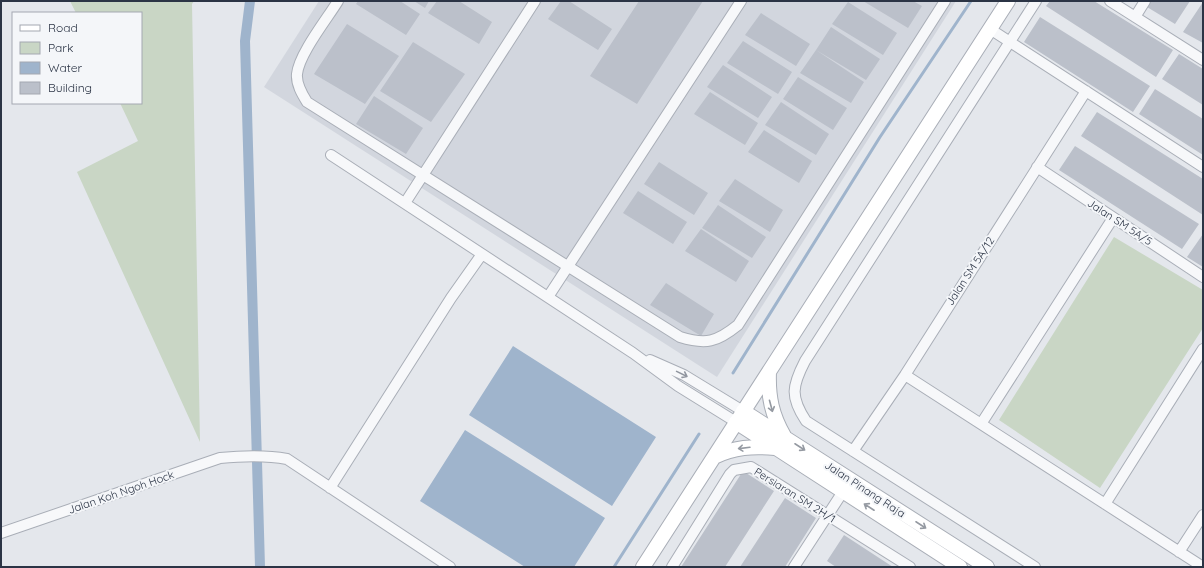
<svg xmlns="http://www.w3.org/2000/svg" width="1204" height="568" font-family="Quicksand,sans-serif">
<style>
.built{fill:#d2d6de}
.green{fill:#c9d6c5}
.water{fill:#9fb4cc}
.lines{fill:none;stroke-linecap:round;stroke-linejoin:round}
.stream{stroke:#9fb4cc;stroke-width:3}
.canal{stroke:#9fb4cc;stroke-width:10}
.building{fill:#bbc0ca}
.street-casing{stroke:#a9aeb7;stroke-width:12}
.secondary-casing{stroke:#a9aeb7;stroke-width:16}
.street{stroke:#f7f8fa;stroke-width:10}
.secondary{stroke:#fff;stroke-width:14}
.oneway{stroke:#9196a0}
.oneway2{stroke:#959aa2}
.labels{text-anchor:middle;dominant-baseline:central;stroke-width:4;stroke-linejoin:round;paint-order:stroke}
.street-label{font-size:11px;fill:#2b3445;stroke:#f4f6f9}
</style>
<rect width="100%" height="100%" fill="#e4e7ec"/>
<path class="built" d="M 319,1 L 956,1 L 717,377 L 264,87 Z"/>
<path class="green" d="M 70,1 L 194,1 L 192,4 L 200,442 L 77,172 L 138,141 L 120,103 L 141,103 L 141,13 L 76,13 Z
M 1114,237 L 1203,290 L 1203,328 L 1100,488 L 999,420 Z"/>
<path class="water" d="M 513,346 L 656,437 L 612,506 L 469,415 Z
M 465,430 L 605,518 L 574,567 L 525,567 L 420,501 Z"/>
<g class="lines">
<path class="stream" d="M 733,373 L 880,137 L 971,1
M 614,567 L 699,434"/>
<path class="canal" d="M 250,1 L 245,41 L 260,567"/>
</g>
<path class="building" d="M 358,1 L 400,1 L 420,14 L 406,35 L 356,4 Z
M 414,1 L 429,1 L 425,8 Z
M 437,1 L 459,1 L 492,22 L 479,44 L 428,13 Z
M 561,1 L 569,1 L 612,29 L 598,50 L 548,19 Z
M 639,1 L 703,1 L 637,104 L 590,76 Z
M 863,1 L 913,1 L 922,6 L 908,28 Z
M 1050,1 L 1094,1 L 1173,50 L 1156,77 L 1046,6 Z
M 1151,1 L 1190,1 L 1175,24 L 1147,7 Z
M 848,2 L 897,33 L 883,55 L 832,24 Z
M 1203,2 L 1203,43 L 1183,32 Z
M 761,13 L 810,44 L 796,66 L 745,35 Z
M 1040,17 L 1150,86 L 1133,112 L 1024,42 Z
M 347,24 L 399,56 L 365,104 L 314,74 Z
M 831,27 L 880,59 L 866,80 L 816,50 Z
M 743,41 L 792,72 L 778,94 L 727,63 Z
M 413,42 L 465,74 L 431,122 L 380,91 Z
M 816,50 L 864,82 L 851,103 L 800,73 Z
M 1179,54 L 1203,69 L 1203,105 L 1162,79 Z
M 723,65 L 772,97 L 758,118 L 707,87 Z
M 798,77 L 847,108 L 833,130 L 783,99 Z
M 1155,89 L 1203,119 L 1203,155 L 1139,114 Z
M 710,92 L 758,123 L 745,145 L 694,114 Z
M 374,96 L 423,128 L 406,154 L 356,124 Z
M 781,102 L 829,134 L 816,155 L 765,125 Z
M 1097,112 L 1203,179 L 1203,215 L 1081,136 Z
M 764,130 L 812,161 L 799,183 L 748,152 Z
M 1075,146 L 1199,224 L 1182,249 L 1059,170 Z
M 659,162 L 708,193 L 694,215 L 644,184 Z
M 735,179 L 783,210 L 770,232 L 719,201 Z
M 638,191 L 687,222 L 673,244 L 623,213 Z
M 718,205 L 766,237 L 752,258 L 702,228 Z
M 701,229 L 749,261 L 736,282 L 685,251 Z
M 1203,234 L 1203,267 L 1187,257 Z
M 666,283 L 714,314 L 701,336 L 650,305 Z
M 743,471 L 774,491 L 725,567 L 681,567 Z
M 785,498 L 816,518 L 785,567 L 740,567 Z
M 844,535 L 893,567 L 836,567 L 827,561 Z"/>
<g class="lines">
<defs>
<path id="street" d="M 338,1 C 327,19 299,54 297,74 C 296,84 302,94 307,102 L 680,337 C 706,345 717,342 738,325 L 945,1
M 1110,1 L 1203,60
M 1135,17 L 1145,1
M 990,29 L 1203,167
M 331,155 L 633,353 L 678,386 L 736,422
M 1037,167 L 1203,277
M 405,203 L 535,1
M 548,297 L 741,1
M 650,360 L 684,375 L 743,411
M 905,375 L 1203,567
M 981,424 L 1113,218
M 853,451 L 905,375 L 1086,91
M 330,488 L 451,298 L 482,254
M 1105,504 L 1203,349
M 1,533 L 220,458 C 242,456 265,455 287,459 L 450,567
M 1179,552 L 1203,515
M 672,567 L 730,474 L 734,470 L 751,467 L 910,567
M 794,567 L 844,490
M 1035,567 L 806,421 C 790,397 792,386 805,361 L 1036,1"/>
<path id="secondary" d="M 769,372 C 768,397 772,415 784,436
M 743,411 L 987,567
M 736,422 L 960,567
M 714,457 C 734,447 753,446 775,448
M 643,567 L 1008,1"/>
</defs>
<use href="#street" class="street-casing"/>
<use href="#secondary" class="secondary-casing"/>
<use href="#street" class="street"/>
<use href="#secondary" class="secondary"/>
</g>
<defs><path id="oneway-shaft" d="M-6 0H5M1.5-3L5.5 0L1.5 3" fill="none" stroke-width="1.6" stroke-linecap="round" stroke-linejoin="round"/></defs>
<use class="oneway" href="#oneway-shaft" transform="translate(682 374) rotate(26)"/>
<g class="oneway2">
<use href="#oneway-shaft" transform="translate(771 406) rotate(75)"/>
<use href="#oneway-shaft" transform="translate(800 447) rotate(33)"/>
<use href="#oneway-shaft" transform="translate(744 448) rotate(173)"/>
<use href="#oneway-shaft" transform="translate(869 507) rotate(-147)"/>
<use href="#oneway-shaft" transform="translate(921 525) rotate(33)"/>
</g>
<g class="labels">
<g class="street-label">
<text transform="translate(1120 222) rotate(33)">Jalan SM 5A/5</text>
<text transform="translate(970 271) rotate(-57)">Jalan SM 5A/12</text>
<text transform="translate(865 489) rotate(33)">Jalan Pinang Raja</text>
<text transform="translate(121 492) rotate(-19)">Jalan Koh Ngoh Hock</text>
<text transform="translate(795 495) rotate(32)">Persiaran SM 2H/1</text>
</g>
</g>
<rect width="1204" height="568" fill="none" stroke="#2b3445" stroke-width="4"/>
<rect x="12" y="12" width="130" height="92" fill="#f4f6f9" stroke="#a4a8b1"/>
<rect x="20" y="25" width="20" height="6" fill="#ffffff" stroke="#a4a8b1"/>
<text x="48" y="32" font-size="12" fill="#2b3445">Road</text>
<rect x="20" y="42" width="20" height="12" fill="#c9d6c5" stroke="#a4a8b1"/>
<text x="48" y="52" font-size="12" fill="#2b3445">Park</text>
<rect x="20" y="62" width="20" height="12" fill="#9fb4cc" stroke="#a4a8b1"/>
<text x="48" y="72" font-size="12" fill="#2b3445">Water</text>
<rect x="20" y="82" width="20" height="12" fill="#bbc0ca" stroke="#a4a8b1"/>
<text x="48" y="92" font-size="12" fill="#2b3445">Building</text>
</svg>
